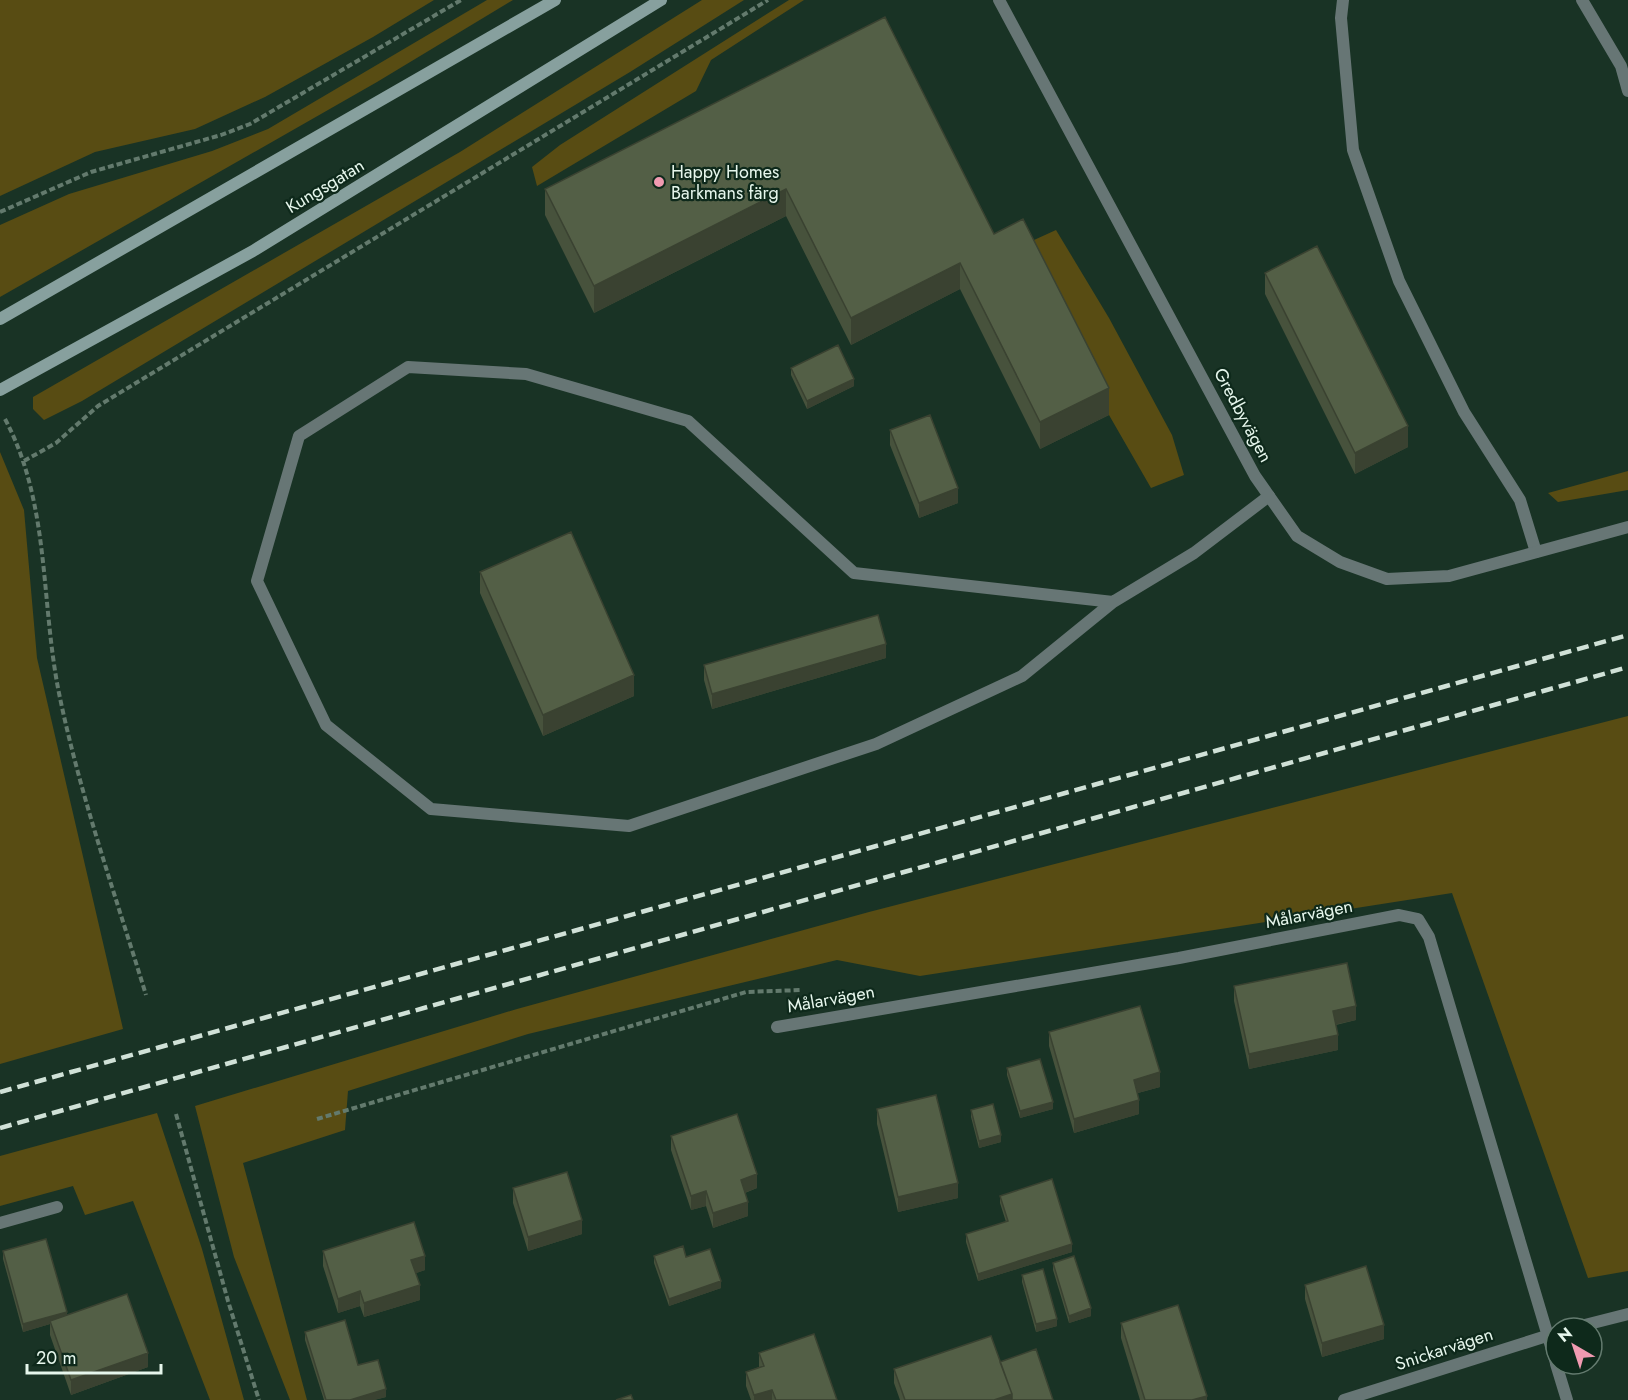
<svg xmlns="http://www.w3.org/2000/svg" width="1628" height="1400" font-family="Jost,sans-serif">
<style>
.green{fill:#584c13}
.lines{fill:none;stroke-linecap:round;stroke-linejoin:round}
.path{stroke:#637a6d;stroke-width:4;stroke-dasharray:6 3;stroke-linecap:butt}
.service{stroke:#677675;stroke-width:12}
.minor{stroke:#677675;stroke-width:12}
.secondary{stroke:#87a09e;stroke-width:12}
.rail{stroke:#d0e1d7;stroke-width:4.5;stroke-dasharray:12 6;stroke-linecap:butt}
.wall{fill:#47523c}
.shaded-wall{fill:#3a4231}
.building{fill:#535f46;stroke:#3a4231;stroke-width:1.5}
.poi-dot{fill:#f19ab1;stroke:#0e291b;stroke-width:2}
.labels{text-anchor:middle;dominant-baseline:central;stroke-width:4.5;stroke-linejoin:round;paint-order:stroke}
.poi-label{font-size:18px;fill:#e6f6ec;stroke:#0e291b;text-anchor:start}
.street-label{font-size:18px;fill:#e6f6ec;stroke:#0e291b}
</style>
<rect width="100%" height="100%" fill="#193325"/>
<path class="green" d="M 0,0 L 434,0 L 373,37 L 265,97 L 195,129 L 95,152 L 0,196 Z
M 487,0 L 513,0 L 377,82 L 0,297 L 0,225 L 69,194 L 212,151 L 268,129 Z
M 702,0 L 744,0 L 630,72 L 82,401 L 44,420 L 33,409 L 33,397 L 460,152 Z
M 789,0 L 804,0 L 711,60 L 696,91 L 537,186 L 532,167 L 560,145 Z
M 1056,230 L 1109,318 L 1172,435 L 1184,475 L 1151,488 L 1109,415 L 1023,245 Z
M 0,452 L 24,510 L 37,658 L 123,1029 L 0,1064 Z
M 1628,471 L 1628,490 L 1558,502 L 1548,493 Z
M 1628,716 L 1628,1271 L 1588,1278 L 1452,893 L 920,976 L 837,960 L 528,1034 L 348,1091 L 345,1130 L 243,1163 L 307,1400 L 290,1400 L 234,1257 L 195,1106 L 517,1009 L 869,912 Z
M 157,1113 L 202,1249 L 244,1400 L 210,1400 L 133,1201 L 85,1215 L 73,1186 L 0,1206 L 0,1156 Z"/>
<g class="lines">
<path class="path" d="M 0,212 L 91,172 L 221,135 L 250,124 L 461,0
M 5,419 C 51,505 40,604 60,698 C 81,798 116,897 146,995
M 24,461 L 56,443 L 98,406 L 768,0
M 176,1114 L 228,1301 L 259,1400
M 317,1119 L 746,992 L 801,990"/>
<path class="service" d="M 1343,0 L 1341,18 L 1353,150 L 1399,281 L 1464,412 L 1520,500 L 1536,552
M 1582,0 L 1621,66 L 1628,91
M 1113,602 L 854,573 L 688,421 L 526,374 L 408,367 L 299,436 L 257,581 L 326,725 L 431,809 L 629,826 L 876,744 L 1022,676 L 1113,602 L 1194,553 L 1269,496
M 0,1223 L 57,1207"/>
<path class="minor" d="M 999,0 L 1255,476 L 1297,536 L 1340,562 L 1387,579 L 1449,576 L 1628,527
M 777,1027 L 1179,958 L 1399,915 L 1418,919 L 1429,937 L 1556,1363
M 1573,1328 L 1628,1314
M 1556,1364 L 1567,1400
M 1344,1400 L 1556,1333"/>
<path class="secondary" d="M 0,319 L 555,0
M 0,390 L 253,251 L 661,0"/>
<path class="rail" d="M 0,1092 L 1628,635
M 0,1128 L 1628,667"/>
</g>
<path class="wall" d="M 885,17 L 994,234 L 1109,415 L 1040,449 L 960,289 L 851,345 L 786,216 L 594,313 L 545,215 L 545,189 Z
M 1265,273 L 1408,447 L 1355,474 L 1265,294 Z
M 791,368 L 854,386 L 807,409 L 791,375 Z
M 890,430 L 958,503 L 919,518 L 890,445 Z
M 480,572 L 634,696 L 543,736 L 480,593 Z
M 886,658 L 712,709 L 704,680 L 704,665 Z
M 1234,986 L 1356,1020 L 1336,1025 L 1338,1050 L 1249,1069 L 1234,1001 Z
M 1049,1032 L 1160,1087 L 1138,1093 L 1139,1114 L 1074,1133 L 1049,1046 Z
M 1007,1068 L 1053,1109 L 1020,1118 L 1007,1075 Z
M 877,1109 L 958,1198 L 898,1212 L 877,1124 Z
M 971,1110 L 1001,1142 L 979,1148 L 971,1117 Z
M 671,1136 L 757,1188 L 745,1193 L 748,1216 L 713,1228 L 706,1206 L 691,1210 L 671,1150 Z
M 513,1188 L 582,1234 L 528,1251 L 513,1203 Z
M 1000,1196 L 1072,1252 L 978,1281 L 966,1242 L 966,1234 L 1006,1222 L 1000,1203 Z
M 3,1251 L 67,1315 L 148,1367 L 71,1395 L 50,1335 L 50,1324 L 23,1332 L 3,1259 Z
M 323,1251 L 425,1270 L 416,1273 L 420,1300 L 364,1317 L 360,1306 L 338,1313 L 323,1266 Z
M 654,1256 L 686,1257 L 721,1288 L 669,1306 L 654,1263 Z
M 1053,1263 L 1091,1316 L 1069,1323 L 1053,1270 Z
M 1022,1275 L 1057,1326 L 1036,1332 L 1022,1282 Z
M 1305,1285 L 1384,1339 L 1322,1357 L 1305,1299 Z
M 1121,1323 L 1207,1400 L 1140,1400 L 1121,1338 Z
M 305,1332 L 358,1365 L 386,1397 L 374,1400 L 324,1400 L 305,1340 Z
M 759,1353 L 837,1400 L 751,1400 L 746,1386 L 746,1372 L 759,1367 Z
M 1000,1362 L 1053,1400 L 900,1400 L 894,1383 L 894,1369 Z"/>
<path class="shaded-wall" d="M 786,189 L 786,216 L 594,313 L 594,286 Z
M 960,263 L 960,289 L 851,345 L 851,318 Z
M 854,379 L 854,386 L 807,409 L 807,401 Z
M 1109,388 L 1109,415 L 1040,449 L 1040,422 Z
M 1408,426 L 1408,447 L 1355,474 L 1355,453 Z
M 958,488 L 958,503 L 919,518 L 919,503 Z
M 886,644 L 886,658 L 712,709 L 712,694 Z
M 634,675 L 634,696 L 543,736 L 543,715 Z
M 1356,1006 L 1356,1020 L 1333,1025 L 1333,1011 Z
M 1338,1035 L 1338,1050 L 1249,1069 L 1249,1054 Z
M 1160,1072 L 1160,1087 L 1134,1094 L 1134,1080 Z
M 1139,1100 L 1139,1114 L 1074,1133 L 1074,1119 Z
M 1053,1102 L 1053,1109 L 1020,1118 L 1020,1111 Z
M 1001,1135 L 1001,1142 L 979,1148 L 979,1141 Z
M 757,1174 L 757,1188 L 741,1194 L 741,1180 Z
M 958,1183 L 958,1198 L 898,1212 L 898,1197 Z
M 706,1191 L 706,1206 L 691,1210 L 691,1196 Z
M 748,1202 L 748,1216 L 713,1228 L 713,1213 Z
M 582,1220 L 582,1234 L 528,1251 L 528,1237 Z
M 1072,1244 L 1072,1252 L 978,1281 L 978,1274 Z
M 425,1256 L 425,1270 L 411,1275 L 411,1260 Z
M 721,1281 L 721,1288 L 669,1306 L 669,1299 Z
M 420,1285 L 420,1300 L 364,1317 L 364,1303 Z
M 360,1291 L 360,1306 L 338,1313 L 338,1299 Z
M 1091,1308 L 1091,1316 L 1069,1323 L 1069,1316 Z
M 67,1312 L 67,1319 L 50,1321 L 50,1324 L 23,1332 L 23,1324 Z
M 1057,1319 L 1057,1326 L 1036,1332 L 1036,1324 Z
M 1384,1325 L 1384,1339 L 1322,1357 L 1322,1343 Z
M 148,1353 L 148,1367 L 71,1395 L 71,1380 Z
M 386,1389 L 386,1397 L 374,1400 L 350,1400 Z
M 772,1390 L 772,1400 L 754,1400 L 754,1395 Z
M 1012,1394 L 1012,1400 L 994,1400 Z
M 1207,1396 L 1207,1400 L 1192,1400 Z"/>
<path class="building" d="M 885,17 L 994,234 L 1023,219 L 1109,388 L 1040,422 L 960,263 L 851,318 L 786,189 L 594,286 L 545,189 Z
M 1317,246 L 1408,426 L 1355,453 L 1265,273 Z
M 838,345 L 854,379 L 807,401 L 791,368 Z
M 930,415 L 958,488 L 919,503 L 890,430 Z
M 571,532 L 634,675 L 543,715 L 480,572 Z
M 878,615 L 886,644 L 712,694 L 704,665 Z
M 1347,963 L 1356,1006 L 1333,1011 L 1338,1035 L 1249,1054 L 1234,986 Z
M 1140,1006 L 1160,1072 L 1134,1080 L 1139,1100 L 1074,1119 L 1049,1032 Z
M 1040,1059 L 1053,1102 L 1020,1111 L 1007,1068 Z
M 936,1095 L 958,1183 L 898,1197 L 877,1109 Z
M 993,1104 L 1001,1135 L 979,1141 L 971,1110 Z
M 737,1114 L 757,1174 L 741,1180 L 748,1202 L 713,1213 L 706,1191 L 691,1196 L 671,1136 Z
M 567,1172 L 582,1220 L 528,1237 L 513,1188 Z
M 1052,1179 L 1072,1244 L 978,1274 L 966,1234 L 1008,1221 L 1000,1196 Z
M 414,1222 L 425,1256 L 411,1260 L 420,1285 L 364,1303 L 360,1291 L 338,1299 L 323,1251 Z
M 46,1239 L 67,1312 L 23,1324 L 3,1251 Z
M 683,1246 L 686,1257 L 710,1249 L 721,1281 L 669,1299 L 654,1256 Z
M 1074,1256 L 1091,1308 L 1069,1316 L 1053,1263 Z
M 1366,1266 L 1384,1325 L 1322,1343 L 1305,1285 Z
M 1043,1269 L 1057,1319 L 1036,1324 L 1022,1275 Z
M 127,1294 L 148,1353 L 71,1380 L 50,1321 Z
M 1178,1305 L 1207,1396 L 1192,1400 L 1145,1400 L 1121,1323 Z
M 345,1320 L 358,1365 L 378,1360 L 386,1389 L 350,1400 L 326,1400 L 305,1332 Z
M 814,1334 L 837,1400 L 776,1400 L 772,1390 L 754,1395 L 746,1372 L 764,1366 L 759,1353 Z
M 991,1336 L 1012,1394 L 994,1400 L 905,1400 L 894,1369 Z
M 1036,1349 L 1053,1400 L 1012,1400 L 1012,1394 L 1000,1362 Z
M 631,1395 L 633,1400 L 616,1400 Z"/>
<circle class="poi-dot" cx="659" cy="182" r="6"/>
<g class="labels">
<g class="poi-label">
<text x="671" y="172">Happy Homes<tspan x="671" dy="21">Barkmans färg</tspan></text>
</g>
<g class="street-label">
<text transform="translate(325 186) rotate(-31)">Kungsgatan</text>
<text transform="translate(1243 415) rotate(62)">Gredbyvägen</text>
<text transform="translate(1309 914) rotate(-11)">Målarvägen</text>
<text transform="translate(831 999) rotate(-10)">Målarvägen</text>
<text transform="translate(1444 1349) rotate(-18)">Snickarvägen</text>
</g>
</g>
<g transform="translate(1574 1346) rotate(321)"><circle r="28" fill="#0e291b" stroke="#647b6f" stroke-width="1.5"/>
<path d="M0-4.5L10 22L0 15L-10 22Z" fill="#f19ab1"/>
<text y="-9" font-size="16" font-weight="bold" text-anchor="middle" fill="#e6f6ec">N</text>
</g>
<path d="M27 1364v9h134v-9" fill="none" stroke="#e6f6ec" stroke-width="3"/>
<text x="36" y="1364" font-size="18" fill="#e6f6ec" stroke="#0e291b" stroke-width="4.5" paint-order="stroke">20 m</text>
</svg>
